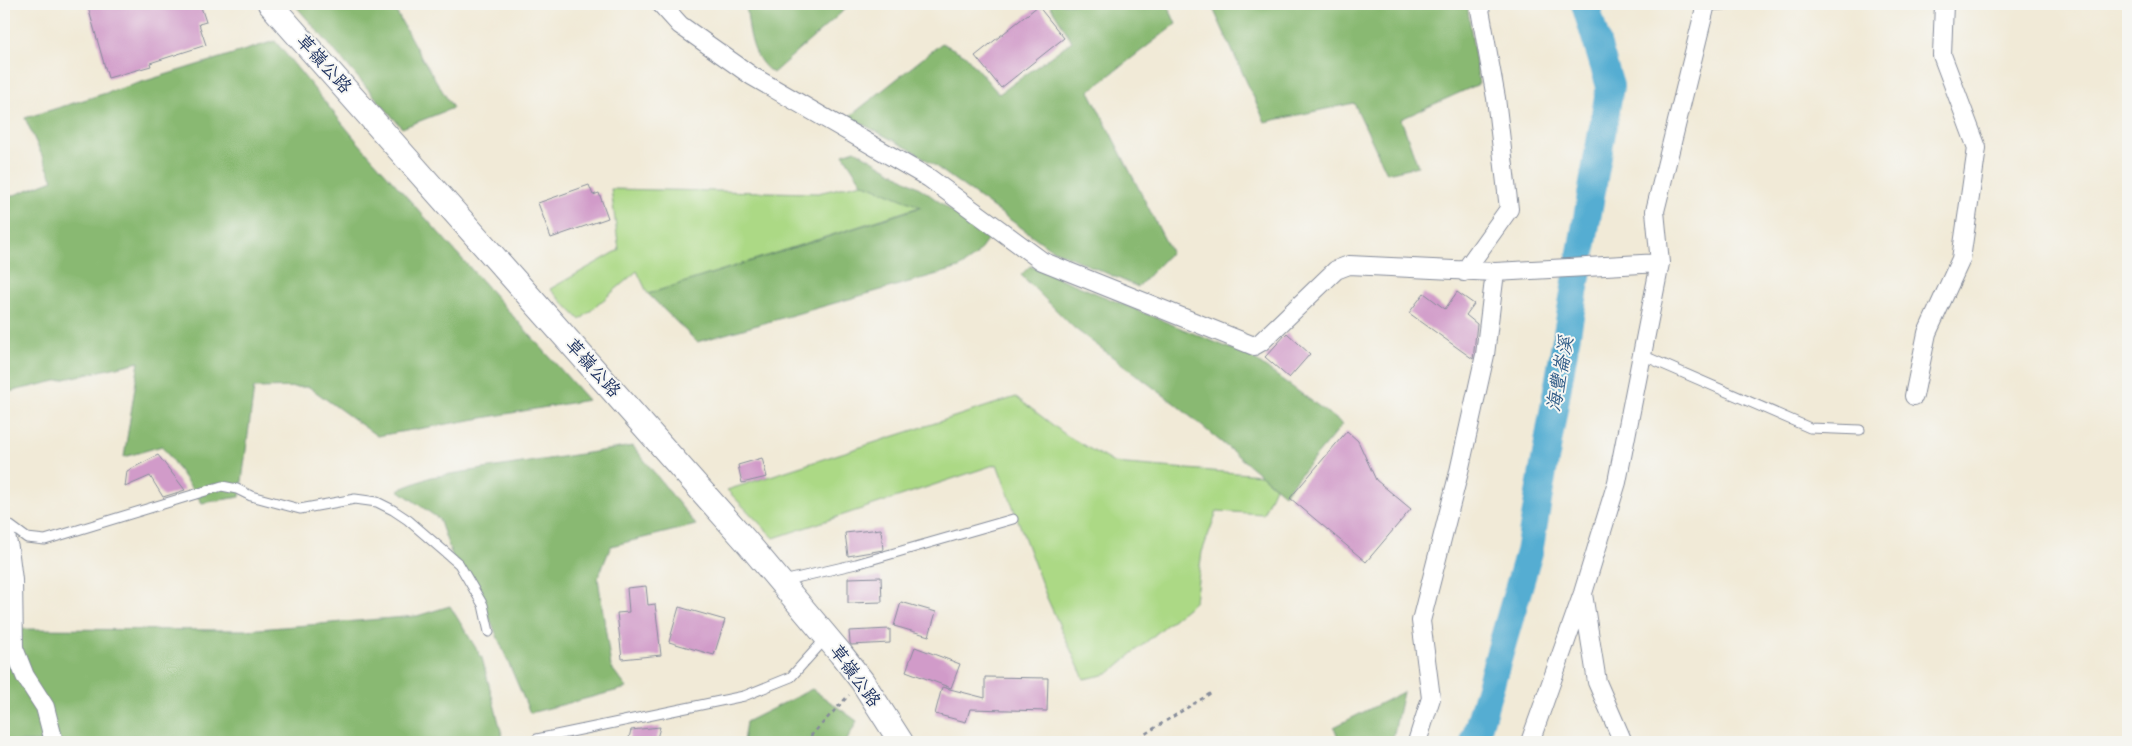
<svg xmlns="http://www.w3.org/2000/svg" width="2132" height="746" font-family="'Comic Neue','LXGW WenKai TC',sans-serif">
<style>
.green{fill:#acd985;stroke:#648472}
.forest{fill:#89b972;stroke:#527468}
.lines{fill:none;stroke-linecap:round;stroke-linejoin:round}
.river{stroke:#55add2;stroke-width:28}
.building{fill:#d19bc9}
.lane-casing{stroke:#868c9a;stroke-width:11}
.street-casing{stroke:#868c9a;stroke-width:20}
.secondary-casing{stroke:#868c9a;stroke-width:26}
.path{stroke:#868c9a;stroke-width:2.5;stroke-dasharray:4 4;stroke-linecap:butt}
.lane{stroke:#fff;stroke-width:9}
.street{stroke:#fff;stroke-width:18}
.secondary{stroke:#fff;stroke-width:24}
.labels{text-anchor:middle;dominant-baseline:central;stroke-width:4;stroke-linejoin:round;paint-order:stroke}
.street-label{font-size:18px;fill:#1b2f5e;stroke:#f6f6f2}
.water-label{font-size:19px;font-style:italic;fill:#2f5b87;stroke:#f6f6f2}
</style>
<rect width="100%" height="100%" fill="#f6f6f2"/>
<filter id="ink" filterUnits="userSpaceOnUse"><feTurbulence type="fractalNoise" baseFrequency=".02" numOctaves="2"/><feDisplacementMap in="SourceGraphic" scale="10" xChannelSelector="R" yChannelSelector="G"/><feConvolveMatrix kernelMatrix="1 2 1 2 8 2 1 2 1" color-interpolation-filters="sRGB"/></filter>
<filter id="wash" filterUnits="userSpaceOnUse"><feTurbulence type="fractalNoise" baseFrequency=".0096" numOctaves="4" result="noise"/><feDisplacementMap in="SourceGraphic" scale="20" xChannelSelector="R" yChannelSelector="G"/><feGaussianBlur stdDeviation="1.12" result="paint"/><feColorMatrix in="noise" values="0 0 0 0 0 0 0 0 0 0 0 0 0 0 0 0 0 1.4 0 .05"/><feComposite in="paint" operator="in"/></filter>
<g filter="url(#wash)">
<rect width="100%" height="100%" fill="#f1ead7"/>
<path class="green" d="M 862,183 L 922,206 L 648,294 L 637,271 L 580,320 L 550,289 L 619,250 L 611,189 L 818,193 Z
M 1016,397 L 1066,435 L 1114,463 L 1261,475 L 1275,487 L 1263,514 L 1217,511 L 1202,552 L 1195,601 L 1108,674 L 1084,679 L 1047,598 L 997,464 L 774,538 L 727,490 Z"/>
<path class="forest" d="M 294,4 L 392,4 L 417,50 L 453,108 L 402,128 Z
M 746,4 L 851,4 L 773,73 C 750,58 749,28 746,4 Z
M 1049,4 L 1167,4 L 1176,24 L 1089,91 L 1171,252 L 1138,287 L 1051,249 L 917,153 L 849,117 L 942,43 L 965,55 L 999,94 L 1072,41 Z
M 1211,4 L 1467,4 L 1479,84 L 1401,119 L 1418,166 L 1387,173 L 1354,103 L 1265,122 Z
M 275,41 L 356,140 L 588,400 L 377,436 L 309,387 L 254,388 L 240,497 L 202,503 L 162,446 L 124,457 L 139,362 L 4,393 L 4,199 L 53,180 L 25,118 Z
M 855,150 L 923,190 L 989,238 L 975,257 L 959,268 L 697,342 L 648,294 L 921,207 L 862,183 L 843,154 Z
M 1030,266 L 1251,357 L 1343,424 L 1284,494 L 1174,403 L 1074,328 L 1021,275 Z
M 633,446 L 696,525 L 611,546 L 598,578 L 611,667 L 627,688 L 530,713 L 477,589 L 453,558 L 439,519 L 398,490 L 431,477 Z
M 450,606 L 482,658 L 504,742 L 4,742 L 4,629 L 246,630 L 417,616 Z
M 812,689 L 857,721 L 846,742 L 743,742 L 746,722 Z
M 1403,692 L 1392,742 L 1340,742 L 1334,727 Z"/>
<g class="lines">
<path class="river" d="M 1474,742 L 1529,552 L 1610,86 L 1585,4"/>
</g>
<g id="blocks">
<path class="building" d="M 99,4 L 200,4 L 206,22 L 199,24 L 206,45 L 150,63 L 151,66 L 108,78 L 88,7 Z
M 1038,6 L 1064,38 L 1001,88 L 975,56 Z
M 589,185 L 593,195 L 599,193 L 608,218 L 551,238 L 538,203 Z
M 1457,292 L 1474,304 L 1466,315 L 1477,324 L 1473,359 L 1409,313 L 1424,293 L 1445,309 Z
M 1287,333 L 1310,354 L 1289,378 L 1265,357 Z
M 1347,431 L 1358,441 L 1376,480 L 1411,509 L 1366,562 L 1290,498 Z
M 158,455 L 185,490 L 163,497 L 150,476 L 125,487 L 127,471 Z
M 762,458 L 767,477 L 742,483 L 738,465 Z
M 881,529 L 883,550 L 848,556 L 845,533 Z
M 881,577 L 882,602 L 848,603 L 848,578 Z
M 646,586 L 648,605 L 655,604 L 661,655 L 622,659 L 617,613 L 629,612 L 627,588 Z
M 901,602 L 936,612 L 929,636 L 894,626 Z
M 679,607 L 725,620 L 714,655 L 669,642 Z
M 890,629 L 890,643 L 851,645 L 850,643 L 849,631 Z
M 915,647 L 960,664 L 951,688 L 906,671 Z
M 985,677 L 1048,678 L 1047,711 L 970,709 L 966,722 L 935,714 L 942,687 L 985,698 Z
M 660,727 L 656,742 L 628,742 L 631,730 Z"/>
</g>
</g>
<g filter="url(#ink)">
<use href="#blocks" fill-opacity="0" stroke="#868c9a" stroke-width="1"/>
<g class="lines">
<defs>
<path id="lane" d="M 1706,6 L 1737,4
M 1642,355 L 1810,428 L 1860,430
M 4,521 L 27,538 L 45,540 L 222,486 L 237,489 L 251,496 L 300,509 L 355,499 L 377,502 L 393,510 L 408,520 L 459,564 L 483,605 L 489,632
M 783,581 L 856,564 L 1013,519
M 537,739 L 744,696 L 791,677 L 827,637"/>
<path id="street" d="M 661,4 L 680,25 L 752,76 L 929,178 L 1042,261 L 1254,346 L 1261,342 L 1336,270 L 1349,265 L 1495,272 L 1660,263
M 1464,272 L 1509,209 L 1496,98 L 1479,4
M 1914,396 L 1927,333 L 1961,259 L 1977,148 L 1942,55 L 1944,4
M 4,528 L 9,548 L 13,580 L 14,648 L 25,676 L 45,707 L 54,742
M 1583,594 L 1597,682 L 1623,742
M 1417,742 L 1431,698 L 1421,621 L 1458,476 L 1485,355 L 1495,272
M 1530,742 L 1583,593 L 1617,482 L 1660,263 L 1655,211 L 1706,4"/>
<path id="secondary" d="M 270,4 L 746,541 L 841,654 L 862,681 L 901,742"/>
</defs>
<use href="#lane" class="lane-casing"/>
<use href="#street" class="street-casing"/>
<use href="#secondary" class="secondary-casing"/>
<path class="path" d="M 805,742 L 849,695
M 1132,742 L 1211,693"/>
<use href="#lane" class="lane"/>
<use href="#street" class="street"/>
<use href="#secondary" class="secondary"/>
</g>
</g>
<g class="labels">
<g class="street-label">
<text transform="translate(324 64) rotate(48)">草嶺公路</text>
<text transform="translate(593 368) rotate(48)">草嶺公路</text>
<text transform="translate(855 676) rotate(54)">草嶺公路</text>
</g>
<g class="water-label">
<text transform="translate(1560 374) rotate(-80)">海豐崙溪</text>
</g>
</g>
<rect width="2132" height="746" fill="none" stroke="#f6f6f2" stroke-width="20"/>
</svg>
